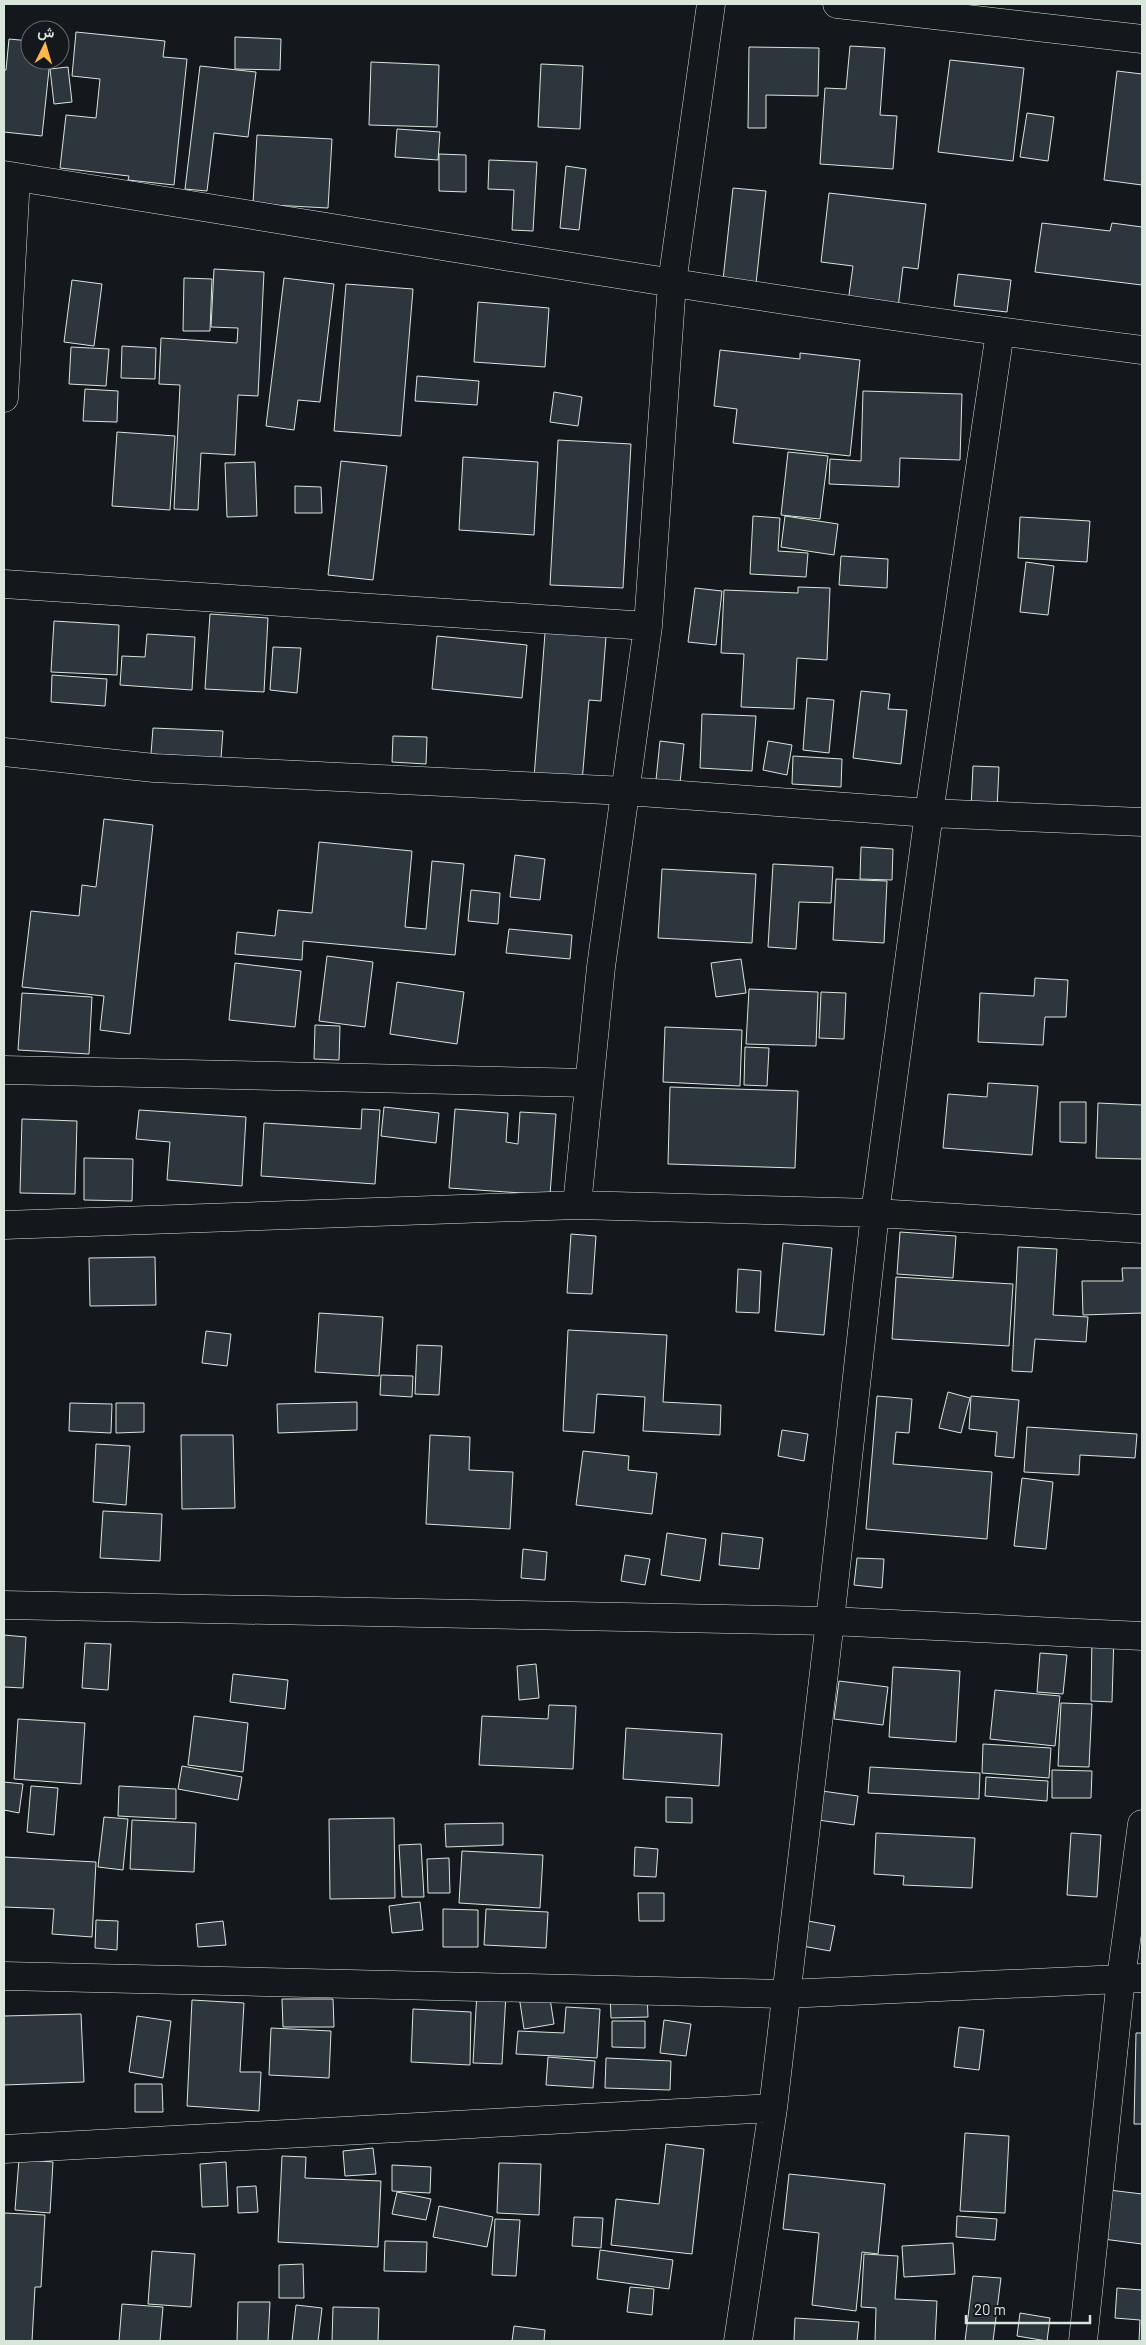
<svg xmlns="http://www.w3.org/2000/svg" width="1146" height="2345" font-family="Barlow,Vazirmatn,sans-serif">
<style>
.building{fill:#2c363c;stroke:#d8e6dc}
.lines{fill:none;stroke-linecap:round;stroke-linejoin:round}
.minor-casing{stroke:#d8e6dc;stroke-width:29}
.minor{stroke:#14181c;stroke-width:28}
</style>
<rect width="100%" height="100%" fill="#14181c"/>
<path class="building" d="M 76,32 L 165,41 L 163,57 L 187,59 L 174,185 L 128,180 L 129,176 L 60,168 L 66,115 L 96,118 L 100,79 L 72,76 Z
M 235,37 L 281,39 L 280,70 L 235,69 Z
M 9,39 L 30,41 L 30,60 L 50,60 L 42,136 L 4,132 L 4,70 L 6,70 Z
M 850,46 L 885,48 L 880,115 L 897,116 L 893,169 L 820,164 L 825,88 L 846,89 Z
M 749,47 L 819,48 L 818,96 L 766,95 L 766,128 L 748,128 Z
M 950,60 L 1024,68 L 1013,161 L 938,152 Z
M 371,62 L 439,65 L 437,127 L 369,125 Z
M 541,64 L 583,66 L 580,129 L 538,127 Z
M 200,66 L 256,72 L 248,137 L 214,133 L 207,191 L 185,189 Z
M 68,67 L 72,102 L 54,104 L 50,69 Z
M 1117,71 L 1142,74 L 1142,185 L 1104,180 Z
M 1027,113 L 1054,117 L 1048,161 L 1020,157 Z
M 397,129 L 440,132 L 438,160 L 395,157 Z
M 257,135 L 332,139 L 328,208 L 253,204 Z
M 439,154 L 466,155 L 466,192 L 439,191 Z
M 489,160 L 537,162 L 533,231 L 512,230 L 514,190 L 488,189 Z
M 566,166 L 586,169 L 579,230 L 560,228 Z
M 733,188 L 766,191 L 755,293 L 722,289 Z
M 829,193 L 926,204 L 918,269 L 903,267 L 898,308 L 848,302 L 853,266 L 821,262 Z
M 1042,223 L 1110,231 L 1112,223 L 1142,227 L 1142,285 L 1035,272 Z
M 214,269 L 264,272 L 258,396 L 238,395 L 235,455 L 201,453 L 198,510 L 174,509 L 180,385 L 159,384 L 161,338 L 237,343 L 238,328 L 211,327 Z
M 958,274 L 1011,280 L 1007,312 L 954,306 Z
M 184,278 L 212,279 L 210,331 L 183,331 Z
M 284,278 L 334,284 L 320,402 L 298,400 L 294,430 L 266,426 Z
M 72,280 L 102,284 L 94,346 L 64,342 Z
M 346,284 L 413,289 L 401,436 L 334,431 Z
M 478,302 L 549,308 L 545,367 L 474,362 Z
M 122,346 L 156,348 L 155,379 L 121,378 Z
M 71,347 L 109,349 L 106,386 L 69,384 Z
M 720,350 L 800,359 L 800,353 L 860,360 L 850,456 L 733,443 L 737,409 L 714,406 Z
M 417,376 L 479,381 L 477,405 L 415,401 Z
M 85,389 L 118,391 L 117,422 L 83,421 Z
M 863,391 L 962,394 L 960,460 L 900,458 L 899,487 L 829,484 L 830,459 L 861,461 Z
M 554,392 L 582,397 L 578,426 L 550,422 Z
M 117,432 L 175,436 L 170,510 L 112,506 Z
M 558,440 L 631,444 L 623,588 L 550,585 Z
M 788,452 L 828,456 L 820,519 L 781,515 Z
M 463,457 L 538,462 L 534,535 L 459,530 Z
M 341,461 L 387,466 L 373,580 L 328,575 Z
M 255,462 L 257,516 L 227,517 L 225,463 Z
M 295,486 L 321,487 L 322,513 L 295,513 Z
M 753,516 L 780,518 L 778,551 L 808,553 L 806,577 L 750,574 Z
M 785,516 L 838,524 L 834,555 L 781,547 Z
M 1020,517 L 1090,521 L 1087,562 L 1018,558 Z
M 841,556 L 888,559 L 887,588 L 839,585 Z
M 1026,562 L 1054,566 L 1048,615 L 1020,612 Z
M 798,587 L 830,588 L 827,660 L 797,658 L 794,709 L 741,707 L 744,654 L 721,653 L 724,590 L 798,593 Z
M 695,588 L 722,591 L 716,645 L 688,642 Z
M 210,614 L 268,618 L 264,692 L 205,689 Z
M 546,620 L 607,624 L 601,701 L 589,700 L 582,782 L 534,778 Z
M 54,621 L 119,625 L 117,675 L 51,672 Z
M 147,634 L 195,637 L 192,690 L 120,685 L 122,656 L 145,657 Z
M 437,636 L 527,645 L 522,698 L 432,689 Z
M 273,647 L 301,648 L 297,693 L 270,690 Z
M 52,675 L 107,679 L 105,706 L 51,702 Z
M 861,691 L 890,694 L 888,709 L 907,710 L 901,764 L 853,758 Z
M 807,698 L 834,700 L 829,753 L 803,750 Z
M 702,714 L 756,716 L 752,771 L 700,768 Z
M 153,728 L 223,731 L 221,758 L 151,754 Z
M 393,736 L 427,737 L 426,764 L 392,762 Z
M 660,741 L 684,744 L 680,783 L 656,780 Z
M 768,741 L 792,745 L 787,775 L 763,770 Z
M 793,756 L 842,759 L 841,787 L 792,784 Z
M 973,766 L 999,767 L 997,809 L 971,808 Z
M 104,819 L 153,825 L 130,1034 L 100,1030 L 104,996 L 22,987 L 31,911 L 79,916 L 82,885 L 96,887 Z
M 319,842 L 412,851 L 405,927 L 426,929 L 432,861 L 464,864 L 455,955 L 303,941 L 302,960 L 235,954 L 237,932 L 275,936 L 278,910 L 312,913 Z
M 861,847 L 893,849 L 892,880 L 860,879 Z
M 515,855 L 545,859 L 540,900 L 510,897 Z
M 773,864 L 833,867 L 831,903 L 799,902 L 796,949 L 768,947 Z
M 662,869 L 756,874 L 752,943 L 658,938 Z
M 836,879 L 887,881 L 884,943 L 833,940 Z
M 471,890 L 500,893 L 498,924 L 468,921 Z
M 509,929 L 572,935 L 570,959 L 506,953 Z
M 327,956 L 373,962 L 365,1027 L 319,1021 Z
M 741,959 L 746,993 L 716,997 L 711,963 Z
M 235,963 L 301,971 L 295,1027 L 229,1020 Z
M 1035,978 L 1068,980 L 1066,1017 L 1045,1017 L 1043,1045 L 978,1042 L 980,993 L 1034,996 Z
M 397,982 L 464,992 L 457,1044 L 390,1034 Z
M 749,989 L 818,992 L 816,1046 L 746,1044 Z
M 821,992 L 846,993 L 844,1039 L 819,1038 Z
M 22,993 L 92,997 L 89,1054 L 18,1050 Z
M 315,1025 L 340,1026 L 339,1060 L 314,1059 Z
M 665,1027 L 742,1030 L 740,1086 L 663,1082 Z
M 745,1047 L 769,1048 L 767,1086 L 744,1085 Z
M 988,1083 L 1038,1086 L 1032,1155 L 943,1148 L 948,1094 L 987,1097 Z
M 670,1087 L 798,1091 L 795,1168 L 668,1164 Z
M 1060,1102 L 1086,1102 L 1086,1143 L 1060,1142 Z
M 1098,1103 L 1142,1105 L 1142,1159 L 1096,1158 Z
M 384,1107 L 439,1113 L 436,1143 L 381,1136 Z
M 362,1109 L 380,1110 L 375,1184 L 261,1176 L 264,1123 L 361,1129 Z
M 455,1109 L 508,1113 L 506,1142 L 518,1144 L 520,1112 L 556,1114 L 550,1195 L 449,1188 Z
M 139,1110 L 246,1117 L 242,1186 L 167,1180 L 170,1142 L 136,1139 Z
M 22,1119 L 77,1121 L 75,1194 L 20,1193 Z
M 84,1158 L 133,1159 L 132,1201 L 84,1200 Z
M 900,1232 L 956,1236 L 953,1278 L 897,1274 Z
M 571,1234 L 596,1236 L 592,1294 L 567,1293 Z
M 783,1243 L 832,1248 L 824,1335 L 775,1331 Z
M 1018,1247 L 1057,1249 L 1053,1315 L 1088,1317 L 1086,1342 L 1035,1339 L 1032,1372 L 1012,1371 Z
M 155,1257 L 156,1305 L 90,1306 L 89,1258 Z
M 1122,1268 L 1142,1268 L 1142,1313 L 1083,1315 L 1082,1281 L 1123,1281 Z
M 738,1269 L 761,1271 L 759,1313 L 736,1312 Z
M 896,1277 L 1013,1284 L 1009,1346 L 892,1339 Z
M 319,1313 L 383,1317 L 379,1376 L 315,1372 Z
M 568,1330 L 667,1335 L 663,1402 L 721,1405 L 720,1435 L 643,1431 L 645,1397 L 597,1394 L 594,1433 L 563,1431 Z
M 206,1331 L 231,1334 L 227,1366 L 202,1363 Z
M 417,1345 L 442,1346 L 439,1395 L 415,1394 Z
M 381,1375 L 413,1376 L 412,1397 L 380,1395 Z
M 948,1392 L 970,1398 L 961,1433 L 939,1428 Z
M 877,1396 L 912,1399 L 909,1433 L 896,1432 L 893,1464 L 992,1472 L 987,1539 L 866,1529 Z
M 971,1396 L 1019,1400 L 1014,1458 L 995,1456 L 997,1432 L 969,1429 Z
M 357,1402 L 357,1430 L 278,1433 L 277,1404 Z
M 70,1403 L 112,1404 L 111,1433 L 69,1431 Z
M 116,1403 L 144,1403 L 144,1432 L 116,1433 Z
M 1027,1427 L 1137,1434 L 1135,1458 L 1080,1455 L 1079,1475 L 1024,1472 Z
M 782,1430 L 808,1434 L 804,1461 L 778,1456 Z
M 181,1435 L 233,1435 L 235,1508 L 182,1509 Z
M 430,1435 L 470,1437 L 469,1470 L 513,1472 L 510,1529 L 426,1524 Z
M 96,1444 L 130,1446 L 126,1505 L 93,1502 Z
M 583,1451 L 629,1456 L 628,1470 L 657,1473 L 652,1514 L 576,1505 Z
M 1022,1478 L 1053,1482 L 1046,1549 L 1014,1546 Z
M 103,1511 L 162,1514 L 160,1561 L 100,1558 Z
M 667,1533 L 706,1539 L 700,1581 L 661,1575 Z
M 722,1533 L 763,1538 L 759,1569 L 719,1565 Z
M 523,1549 L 547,1552 L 545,1580 L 521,1578 Z
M 625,1555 L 650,1559 L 645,1585 L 621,1581 Z
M 857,1558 L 884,1559 L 882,1588 L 854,1585 Z
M 1092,1634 L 1114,1634 L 1112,1702 L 1091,1701 Z
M 4,1635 L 26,1637 L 23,1688 L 4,1687 Z
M 85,1643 L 111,1644 L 108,1690 L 82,1688 Z
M 1040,1653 L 1067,1655 L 1063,1694 L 1037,1692 Z
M 536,1664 L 539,1698 L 519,1700 L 517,1666 Z
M 893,1667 L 960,1671 L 956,1742 L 889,1737 Z
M 233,1674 L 288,1680 L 285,1709 L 230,1702 Z
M 839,1681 L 888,1687 L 883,1725 L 834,1719 Z
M 995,1690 L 1060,1696 L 1055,1746 L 990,1739 Z
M 1061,1703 L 1092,1704 L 1089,1767 L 1058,1766 Z
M 549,1705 L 576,1706 L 573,1769 L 479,1765 L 482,1716 L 548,1719 Z
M 194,1716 L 248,1723 L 243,1772 L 188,1765 Z
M 18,1719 L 85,1723 L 81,1784 L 14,1779 Z
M 626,1728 L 722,1734 L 719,1786 L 623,1779 Z
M 983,1744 L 1051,1748 L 1049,1778 L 982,1773 Z
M 182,1766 L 242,1777 L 238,1800 L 178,1789 Z
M 870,1767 L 980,1773 L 979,1799 L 868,1793 Z
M 1052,1770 L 1092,1771 L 1091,1798 L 1052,1798 Z
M 986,1777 L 1048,1781 L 1047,1801 L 985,1796 Z
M 4,1782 L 23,1784 L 19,1813 L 4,1810 Z
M 31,1786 L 58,1788 L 54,1835 L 27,1832 Z
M 119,1786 L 176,1789 L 176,1819 L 118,1816 Z
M 822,1791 L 858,1796 L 854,1825 L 818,1820 Z
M 666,1797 L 692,1798 L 692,1823 L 666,1822 Z
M 104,1817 L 128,1819 L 123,1870 L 98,1867 Z
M 394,1818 L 395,1898 L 330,1899 L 329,1819 Z
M 132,1820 L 196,1823 L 194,1872 L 130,1869 Z
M 503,1823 L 503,1845 L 446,1847 L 445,1824 Z
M 876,1833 L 975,1838 L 972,1888 L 903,1885 L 904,1876 L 874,1874 Z
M 1071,1833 L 1101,1835 L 1097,1897 L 1067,1895 Z
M 421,1844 L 424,1897 L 402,1897 L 399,1845 Z
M 635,1847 L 658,1849 L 656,1877 L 634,1876 Z
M 462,1851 L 543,1855 L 540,1908 L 459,1903 Z
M 4,1857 L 96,1862 L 92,1937 L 52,1934 L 54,1909 L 4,1907 Z
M 449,1858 L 450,1893 L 428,1893 L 427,1859 Z
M 638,1893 L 664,1893 L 664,1921 L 639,1921 Z
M 420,1902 L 423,1930 L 392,1933 L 389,1906 Z
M 443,1909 L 478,1910 L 478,1947 L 443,1947 Z
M 486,1909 L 548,1912 L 546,1948 L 484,1945 Z
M 792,1918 L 835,1926 L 830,1951 L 786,1943 Z
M 96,1920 L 118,1921 L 117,1950 L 95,1948 Z
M 223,1921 L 226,1945 L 198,1947 L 196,1924 Z
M 477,1992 L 506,1994 L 502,2064 L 473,2063 Z
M 549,1992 L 554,2024 L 524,2029 L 519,1996 Z
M 647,1993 L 648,2017 L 611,2018 L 610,1994 Z
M 282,1999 L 333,1999 L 334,2027 L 283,2027 Z
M 192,2000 L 244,2003 L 240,2072 L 261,2072 L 259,2111 L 187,2106 Z
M 566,2007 L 600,2009 L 597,2058 L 516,2054 L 518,2031 L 564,2033 Z
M 413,2009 L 471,2012 L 470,2065 L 411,2062 Z
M 81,2014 L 84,2082 L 4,2085 L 4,2016 Z
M 137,2016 L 171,2021 L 163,2078 L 129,2072 Z
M 664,2020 L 691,2024 L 686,2056 L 660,2053 Z
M 612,2021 L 645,2021 L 645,2048 L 612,2047 Z
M 959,2027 L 984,2030 L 979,2070 L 954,2067 Z
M 271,2028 L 331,2031 L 329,2078 L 269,2075 Z
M 1136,2033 L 1142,2033 L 1142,2124 L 1134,2124 Z
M 548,2057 L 595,2061 L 593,2088 L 546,2085 Z
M 606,2058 L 671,2061 L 670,2090 L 605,2088 Z
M 135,2084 L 162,2084 L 163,2112 L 135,2112 Z
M 965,2133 L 1009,2136 L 1005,2213 L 960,2211 Z
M 666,2144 L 704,2149 L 692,2254 L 611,2245 L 616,2199 L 659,2204 Z
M 373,2148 L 376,2174 L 345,2176 L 343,2151 Z
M 282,2156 L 306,2157 L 305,2178 L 381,2181 L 378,2247 L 278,2242 Z
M 19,2159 L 53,2162 L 50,2213 L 15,2210 Z
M 226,2162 L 228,2206 L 202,2207 L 200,2164 Z
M 499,2163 L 541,2164 L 539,2215 L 497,2213 Z
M 392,2165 L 431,2167 L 430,2193 L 392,2191 Z
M 789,2174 L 885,2184 L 878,2254 L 862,2252 L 856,2311 L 812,2305 L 819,2233 L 783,2229 Z
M 256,2186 L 258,2212 L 238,2213 L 237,2187 Z
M 1109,2190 L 1142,2194 L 1142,2244 L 1103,2239 Z
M 397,2192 L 431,2199 L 426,2220 L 392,2214 Z
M 439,2206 L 493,2217 L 487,2247 L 433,2237 Z
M 4,2213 L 45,2215 L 41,2287 L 35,2287 L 32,2341 L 4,2341 Z
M 957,2216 L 997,2219 L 995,2240 L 956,2237 Z
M 574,2217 L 603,2218 L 601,2248 L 572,2246 Z
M 495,2219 L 520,2220 L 516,2276 L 492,2275 Z
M 385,2241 L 427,2242 L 426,2272 L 384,2271 Z
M 953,2243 L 955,2274 L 904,2277 L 902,2246 Z
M 600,2250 L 673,2260 L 669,2289 L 597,2279 Z
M 152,2251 L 195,2254 L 191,2307 L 148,2304 Z
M 864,2254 L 898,2256 L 895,2299 L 937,2301 L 935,2341 L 875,2341 L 876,2308 L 861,2307 Z
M 303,2264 L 304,2298 L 279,2298 L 279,2265 Z
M 973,2276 L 1001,2278 L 993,2341 L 965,2341 Z
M 630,2287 L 654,2289 L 652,2315 L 627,2312 Z
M 1117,2288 L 1142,2290 L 1142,2341 L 1139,2341 L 1140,2320 L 1115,2318 Z
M 238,2302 L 270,2302 L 268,2341 L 237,2341 Z
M 122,2304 L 163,2307 L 160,2341 L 119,2341 Z
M 296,2305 L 322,2308 L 318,2341 L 292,2341 Z
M 333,2307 L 379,2308 L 378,2341 L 332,2341 Z
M 1020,2313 L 1050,2318 L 1047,2341 L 1017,2336 Z
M 795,2318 L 859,2322 L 857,2341 L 794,2341 Z
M 514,2326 L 545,2330 L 544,2341 L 512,2341 Z"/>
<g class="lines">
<defs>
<path id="minor" d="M 837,4 L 1142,39
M 4,175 C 383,235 761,302 1142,350
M 4,398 L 16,177
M 4,584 L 648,626
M 4,752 L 154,768 L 626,791 L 929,813 L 1142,822
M 4,1070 L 589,1083
M 577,1205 L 601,967 L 648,626 L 672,283 L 711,4
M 4,1225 L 577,1205 L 875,1213 L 1142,1229
M 4,1605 L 830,1621 L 1142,1636
M 4,1976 L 785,1994 L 1142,1978
M 4,2149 L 773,2108
M 738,2341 L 773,2108 L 830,1621 L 875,1213 L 929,813 L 1000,332
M 1083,2341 L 1121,1978 L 1142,1824"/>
</defs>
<use href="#minor" class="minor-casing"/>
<use href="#minor" class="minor"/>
</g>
<rect width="1146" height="2345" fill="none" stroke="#d8e6dc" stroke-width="10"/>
<g transform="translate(45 45) rotate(5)"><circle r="24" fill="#14181c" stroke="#626a69"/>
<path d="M0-4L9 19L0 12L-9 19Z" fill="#ffb74d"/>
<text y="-8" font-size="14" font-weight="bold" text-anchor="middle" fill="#d8e6dc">ش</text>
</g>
<path d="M966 2315v8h124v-8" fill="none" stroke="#d8e6dc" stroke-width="2.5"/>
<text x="974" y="2315" font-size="15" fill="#d8e6dc" stroke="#14181c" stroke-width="4" paint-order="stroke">20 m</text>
</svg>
